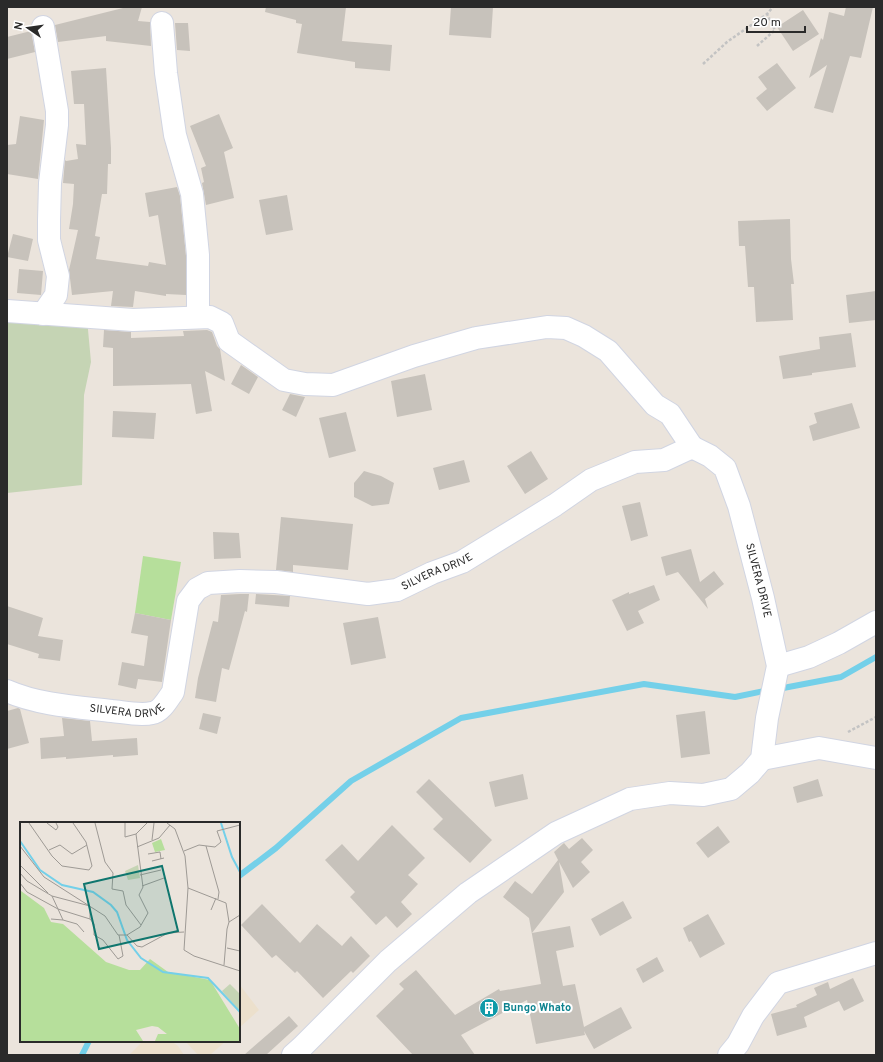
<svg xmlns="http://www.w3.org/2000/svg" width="883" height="1062" font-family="Overpass,sans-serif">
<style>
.education{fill:#ece0cc}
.green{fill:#b6df9b}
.cemetery{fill:#c5d4b4}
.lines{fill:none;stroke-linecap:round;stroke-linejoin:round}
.stream{stroke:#74d0e9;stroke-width:6}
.building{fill:#c7c2bb}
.street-casing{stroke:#d1d5e2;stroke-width:24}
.path{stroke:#c3c3c3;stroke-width:2.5;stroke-dasharray:3 2;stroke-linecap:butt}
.street{stroke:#fff;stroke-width:22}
.labels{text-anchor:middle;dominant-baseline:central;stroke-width:4;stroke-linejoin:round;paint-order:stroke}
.street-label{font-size:11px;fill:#2a2a2a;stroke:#fff}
.culture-label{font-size:11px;font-weight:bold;fill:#0d838f;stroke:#fff;text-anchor:start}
.inset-river{fill:none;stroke:#74d0e9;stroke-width:2}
.inset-road{fill:none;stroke:#9e9a95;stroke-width:1}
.view{fill:#0f766e;fill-opacity:0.15;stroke:#0f766e;stroke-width:2}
.inset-edge{fill:none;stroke:#2a2a2a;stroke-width:2}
</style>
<rect width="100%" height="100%" fill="#ebe4dc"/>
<path class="education" d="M 239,984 L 259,1010 L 239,1028 Z
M 143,1041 L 171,1041 L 178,1046 L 184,1055 L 129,1055 Z
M 185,1041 L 226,1041 L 210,1055 L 198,1055 Z"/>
<path class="green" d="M 143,556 L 181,562 L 171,620 L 135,613 Z"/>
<path class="cemetery" d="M 7,312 L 87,319 L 91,362 L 84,395 L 82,485 L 7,493 Z"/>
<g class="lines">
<path class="stream" d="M 778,689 L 841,677 L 876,657
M 239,876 L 276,848 L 351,781 L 461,718 L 644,684 L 735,697 L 769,690
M 82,1055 L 89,1041"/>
</g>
<path class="building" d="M 127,7 L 142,7 L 138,21 L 150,22 L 151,46 L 106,41 L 106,36 L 58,42 L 55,25 Z
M 266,7 L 346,7 L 342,41 L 392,45 L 390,71 L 355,68 L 355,62 L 297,53 L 302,24 L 296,23 L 296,20 L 265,12 Z
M 451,7 L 493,7 L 491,38 L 449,35 Z
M 846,7 L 873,7 L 861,58 L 850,56 L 833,113 L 814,108 L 827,65 L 809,78 L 821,38 L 823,40 L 829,12 L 844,16 Z
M 803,10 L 819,34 L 793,51 L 777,27 Z
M 175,23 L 188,23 L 190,51 L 177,50 Z
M 31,31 L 35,52 L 7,59 L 7,37 Z
M 777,63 L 796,88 L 767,111 L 756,98 L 767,89 L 758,77 Z
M 106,68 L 111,148 L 111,164 L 108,164 L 107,194 L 102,194 L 95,236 L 100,237 L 96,259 L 148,266 L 149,262 L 166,265 L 158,215 L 149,217 L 145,193 L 177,187 L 180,196 L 186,256 L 186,295 L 166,294 L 166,296 L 135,291 L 133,307 L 111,306 L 113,291 L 72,295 L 69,270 L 78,230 L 69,229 L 73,204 L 74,184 L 63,183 L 65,160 L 66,161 L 78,159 L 76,144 L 86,145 L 84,104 L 74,104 L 71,71 Z
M 219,114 L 233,148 L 224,152 L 234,198 L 206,205 L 202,183 L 204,182 L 201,168 L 206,166 L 190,126 Z
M 20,116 L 44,120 L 38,179 L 7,174 L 7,145 L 16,144 Z
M 287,195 L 293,230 L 266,235 L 259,200 Z
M 790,219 L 791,259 L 794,284 L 791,284 L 793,320 L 756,322 L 754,287 L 748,287 L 745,246 L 739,246 L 738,221 Z
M 13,234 L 33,239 L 28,261 L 7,257 Z
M 19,269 L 43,271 L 41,295 L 17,293 Z
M 876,291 L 876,320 L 849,323 L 846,295 Z
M 104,330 L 131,332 L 131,338 L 184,336 L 183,331 L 207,330 L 212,332 L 217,346 L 220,349 L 225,381 L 205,371 L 212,411 L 196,414 L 191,384 L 113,386 L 113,348 L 103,347 Z
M 851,333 L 856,367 L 812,373 L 812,375 L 783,379 L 779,356 L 820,349 L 819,337 Z
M 241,365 L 258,377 L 249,394 L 231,384 Z
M 425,374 L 432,410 L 397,417 L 391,381 Z
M 290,394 L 305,397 L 296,417 L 282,410 Z
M 852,403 L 860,428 L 813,441 L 809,426 L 817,423 L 814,413 Z
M 113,411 L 156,413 L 154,439 L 112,437 Z
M 346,412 L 356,451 L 329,458 L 319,418 Z
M 531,451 L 548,479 L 525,494 L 507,466 Z
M 464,460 L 470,482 L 439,490 L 433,468 Z
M 364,471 L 381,476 L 394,483 L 389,504 L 372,506 L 354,497 L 354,483 Z
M 640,502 L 648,536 L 631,541 L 622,506 Z
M 281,517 L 353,524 L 348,570 L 293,565 L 293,572 L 276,570 Z
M 213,532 L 239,533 L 241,558 L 214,559 Z
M 691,549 L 700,582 L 714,571 L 724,584 L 705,599 L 708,609 L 678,572 L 666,576 L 661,557 Z
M 654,585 L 660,600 L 638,611 L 644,623 L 627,631 L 612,600 L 629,592 L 629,594 Z
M 240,594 L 249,594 L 247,612 L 245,611 L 229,670 L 222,668 L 216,702 L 195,698 L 198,678 L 213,621 L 218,622 L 221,595 Z
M 256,594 L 290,596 L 289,607 L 255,604 Z
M 7,606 L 43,618 L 38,636 L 63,640 L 60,661 L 38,658 L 39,654 L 7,644 Z
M 135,613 L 171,620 L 162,682 L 138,679 L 136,689 L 118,685 L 122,662 L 144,666 L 148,636 L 131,633 Z
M 378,617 L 386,658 L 351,665 L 343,623 Z
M 18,708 L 20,709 L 29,743 L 7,749 L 7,711 Z
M 705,711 L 710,754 L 681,758 L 676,715 Z
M 203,713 L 221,717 L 217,734 L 199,729 Z
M 62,718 L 90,721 L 92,741 L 137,738 L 138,755 L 113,757 L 113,755 L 66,759 L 66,757 L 41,759 L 40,738 L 64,736 Z
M 523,774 L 528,799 L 495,807 L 489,782 Z
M 429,779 L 492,840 L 470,863 L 433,829 L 443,819 L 416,792 Z
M 818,779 L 823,796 L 797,803 L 793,787 Z
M 392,825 L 425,858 L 408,875 L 418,884 L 401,902 L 412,914 L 397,928 L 386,916 L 376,925 L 350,897 L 355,892 L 325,860 L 342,844 L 358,861 Z
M 718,826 L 730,842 L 708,858 L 696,843 Z
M 582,838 L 593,850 L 581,862 L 590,872 L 573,888 L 559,862 L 564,892 L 532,933 L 570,926 L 574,947 L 556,951 L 563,986 L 575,984 L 584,1027 L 621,1007 L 632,1028 L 594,1049 L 584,1031 L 585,1035 L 536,1044 L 527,1000 L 461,1035 L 475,1055 L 413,1055 L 376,1016 L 404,989 L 399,984 L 416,970 L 455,1015 L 499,989 L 500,991 L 541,984 L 529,918 L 503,897 L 515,881 L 532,894 L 558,860 L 554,852 L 564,843 L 569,849 Z
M 623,901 L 632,918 L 600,936 L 591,919 Z
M 262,904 L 300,943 L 317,924 L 342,946 L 351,936 L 370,956 L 353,973 L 351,971 L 323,998 L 297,971 L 295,973 L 276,955 L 272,958 L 241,925 Z
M 708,914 L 725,944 L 700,958 L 691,941 L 689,942 L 683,928 Z
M 657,957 L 664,971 L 643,983 L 636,969 Z
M 853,978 L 864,1001 L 844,1011 L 839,1001 L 804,1017 L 807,1027 L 777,1036 L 771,1014 L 797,1007 L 796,1005 L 817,995 L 814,988 L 828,982 L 830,989 Z
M 289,1016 L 298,1026 L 266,1055 L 244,1055 Z"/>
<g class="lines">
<defs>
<g id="street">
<path d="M 162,23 L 166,73 L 175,135 L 192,194 L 198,255 L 198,317"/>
<path d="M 43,27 L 57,111 L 57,125 L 50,183 L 49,220 L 49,240 L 58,276 L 56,295 L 43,314"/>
<path d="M 7,311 L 133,320 L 210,317 L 222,323 L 229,341 L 284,380 L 305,384 L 333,385 L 414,356 L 476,338 L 547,327 L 566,328 L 584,336 L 608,351 L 655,405 L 670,414 L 692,447"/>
<path d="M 778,666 L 809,657 L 839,643 L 876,622"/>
<path id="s1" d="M 7,691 C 39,705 77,707 112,711 C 123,712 140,716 152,713 C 161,712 168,699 173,692 L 188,601 L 197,589 L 208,583 L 240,581 L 276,582 L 368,594 L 397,590 L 432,573 L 462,562 L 555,505 L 591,480 L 635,462 L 664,460 L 692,447 L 710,456 L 725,468 L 739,506 L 763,598 L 778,666 L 767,718 L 762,759 L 750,773 L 731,789 L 703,795 L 670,793 L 630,799 L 556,833 L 468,893 L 388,961 L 302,1047 L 293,1055"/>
<path d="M 762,759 L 819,748 L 876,758"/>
<path d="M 729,1055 L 738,1044 L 753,1016 L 778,983 L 876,953"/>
</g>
</defs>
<use href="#street" class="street-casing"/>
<path class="path" d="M 757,46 L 775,30 L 767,14
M 703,64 L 727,42 L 767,14 L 773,7
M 848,732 L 876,717"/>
<use href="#street" class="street"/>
</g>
<defs>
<symbol id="building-disc" viewBox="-11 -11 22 22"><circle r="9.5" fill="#0f9aa8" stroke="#fff"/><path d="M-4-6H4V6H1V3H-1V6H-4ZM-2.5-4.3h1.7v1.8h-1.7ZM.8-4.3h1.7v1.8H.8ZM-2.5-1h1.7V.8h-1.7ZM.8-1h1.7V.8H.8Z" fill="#fff"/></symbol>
</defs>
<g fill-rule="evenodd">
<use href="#building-disc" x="478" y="997" width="22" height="22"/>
</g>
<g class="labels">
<g class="street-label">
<text stroke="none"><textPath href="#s1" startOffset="532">SILVERA DRIVE</textPath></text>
<text stroke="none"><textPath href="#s1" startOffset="976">SILVERA DRIVE</textPath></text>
<text stroke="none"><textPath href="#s1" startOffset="123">SILVERA DRIVE</textPath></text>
</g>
<g class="culture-label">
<text x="503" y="1008">Bungo Whato</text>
</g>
</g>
<g transform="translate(20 822)">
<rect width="220" height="220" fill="#ebe4dc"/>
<path d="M 141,17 L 145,28 L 135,30 L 132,21 ZM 1,69 L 24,86 L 31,100 L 43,102 L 86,140 L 109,148 L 120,148 L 130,137 L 148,150 L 190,158 L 220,207 L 220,219 L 135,219 L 138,212 L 147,212 L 138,205 L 132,204 L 116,208 L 123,219 L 0,219 Z" fill="#b6df9b"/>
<path d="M 118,43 L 120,56 L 108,58 L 105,49 ZM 210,162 L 220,172 L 219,188 L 202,169 Z" fill="#c5d4b4"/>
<path class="inset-river" d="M 201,1 L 212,35 L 220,50M 0,19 L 20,48 L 42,63 L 73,70 L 91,83 L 97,90 L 107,118 L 121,136 L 143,150 L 188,156 L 220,190"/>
<path class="inset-road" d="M 9,1 L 32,34 L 42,44 L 69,48 L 72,44 L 66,20 L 53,1M 27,1 L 36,8 L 38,5 L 36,1M 75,1 L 85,40 L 93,51 L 92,67 L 103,69 L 106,83 L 121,103M 105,1 L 105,15 L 116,12 L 127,1M 147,1 L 155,7 L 165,34 L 168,66 L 164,128 L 174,134 L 220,149M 132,18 L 134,1M 0,24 L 24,55 L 85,94 L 98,113 L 107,113 L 120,105 L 128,91 L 119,73 L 123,65 L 116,12M 186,24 L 199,70 L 198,77M 117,25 L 139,16 L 150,3M 29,28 L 40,23 L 52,32 L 67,23M 164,29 L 179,23 L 195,25 L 201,20 L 197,9 L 220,3M 128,32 L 140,30 L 141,37M 132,39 L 144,36M 0,43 L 28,71M 0,51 L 7,59 L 32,74 L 70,84M 120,53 L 141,48M 0,61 L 7,70 L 38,87 L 43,98 L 57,102 L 64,110M 122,64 L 144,56M 168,66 L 206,81 L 209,100M 220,67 L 220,80M 32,74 L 38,87 L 70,97 L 70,85M 191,88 L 196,76M 31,97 L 43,98M 70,97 L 74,102 L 74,113 L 83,118 L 98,137 L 103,134 L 99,113M 107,113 L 117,124 L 122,125 L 148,111 L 164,110M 207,126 L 220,129M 204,143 L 207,107 L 209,100 L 220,93"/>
<path class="view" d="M 142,44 L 158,109 L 79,127 L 64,62 Z"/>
<rect width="220" height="220" class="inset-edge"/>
</g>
<rect width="883" height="1062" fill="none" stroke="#2a2a2a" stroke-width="16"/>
<g transform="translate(28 28) rotate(283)" stroke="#ffffff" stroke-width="3" paint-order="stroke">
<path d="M0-3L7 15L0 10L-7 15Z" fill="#2a2a2a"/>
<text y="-6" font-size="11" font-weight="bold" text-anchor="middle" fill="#2a2a2a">N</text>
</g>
<path d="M747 26v6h58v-6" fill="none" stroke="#2a2a2a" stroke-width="2"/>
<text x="753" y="26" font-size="12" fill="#2a2a2a" stroke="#ffffff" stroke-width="3" paint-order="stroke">20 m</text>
</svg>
